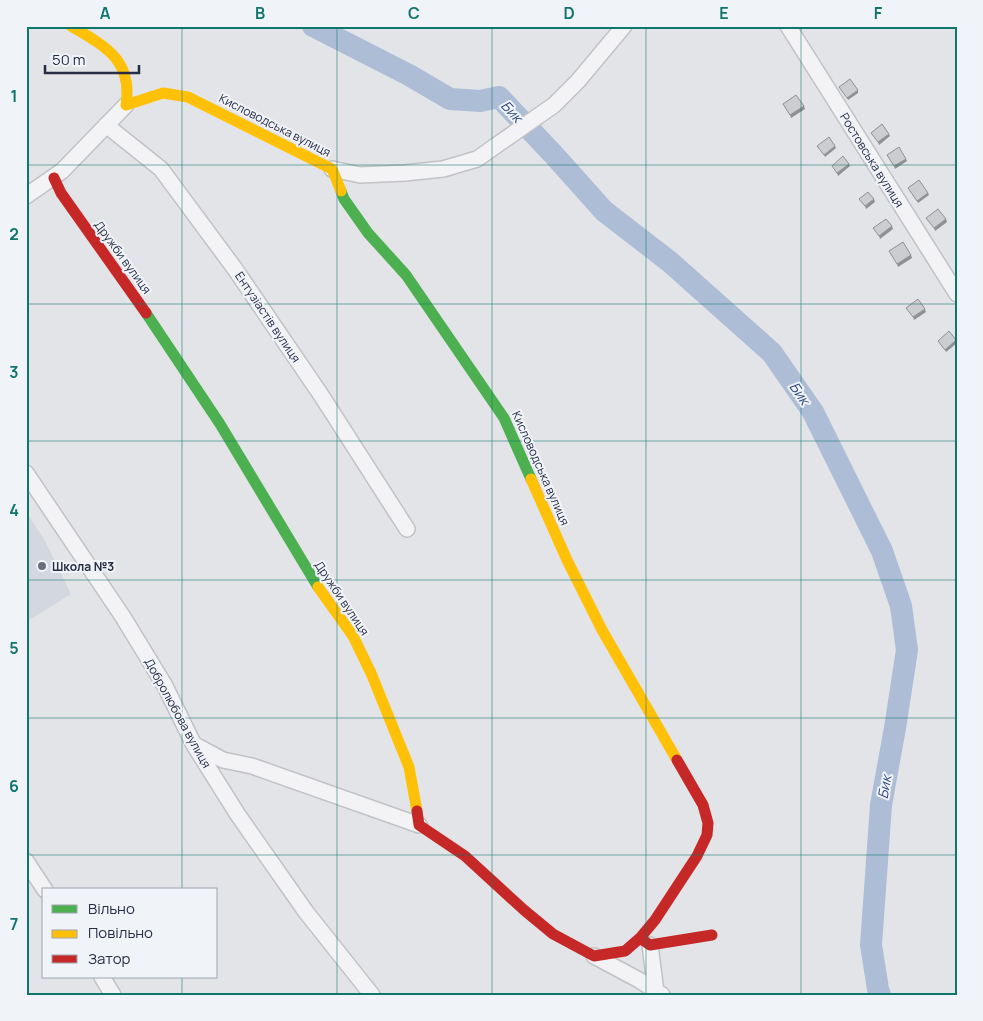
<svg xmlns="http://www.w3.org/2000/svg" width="983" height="1021" font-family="Manrope,sans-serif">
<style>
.built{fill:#d3d7df}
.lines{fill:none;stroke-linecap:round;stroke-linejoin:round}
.river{stroke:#aebdd6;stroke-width:22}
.street-casing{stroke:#c1c2c6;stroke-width:18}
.street{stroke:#f3f3f5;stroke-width:15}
.fast{stroke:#4caf50;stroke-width:11}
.slow{stroke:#ffc107;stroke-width:11}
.jam{stroke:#c62828;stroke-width:11}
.shaded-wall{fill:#8e9092}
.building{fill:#cbcdd1;stroke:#8e9092}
.grid{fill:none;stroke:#0f766e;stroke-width:1;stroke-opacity:0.55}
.poi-dot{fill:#696e7d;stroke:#f0f3f8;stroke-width:2}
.labels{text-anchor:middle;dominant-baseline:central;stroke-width:4;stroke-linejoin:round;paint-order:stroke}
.street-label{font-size:12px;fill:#272e44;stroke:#f0f3f8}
.poi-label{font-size:12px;font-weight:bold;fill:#272e44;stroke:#f0f3f8;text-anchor:start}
.water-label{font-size:14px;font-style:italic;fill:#2d477d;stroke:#f0f3f8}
.neatline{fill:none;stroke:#0f766e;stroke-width:2}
.grid-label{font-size:16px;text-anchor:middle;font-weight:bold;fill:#0f766e}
</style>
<rect width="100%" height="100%" fill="#e3e4e8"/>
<path class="built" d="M 26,512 L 44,539 L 71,594 L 26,622 Z"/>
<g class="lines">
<path class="river" d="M 313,26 L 409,75 L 450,99 L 480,101 L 499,97 L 553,154 L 604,211 L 670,262 L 772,353 L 813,412 L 882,551 L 901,606 L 907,650 L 895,728 L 881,805 L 871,945 L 878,989 L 880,995"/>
<defs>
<path id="street" d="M 788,26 L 957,294
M 106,125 L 161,169 L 235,269 L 321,395 L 407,529
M 332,169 L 360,175 L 405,173 L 443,169 L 477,159 L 554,105 L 578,81 L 624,26
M 26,196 L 62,171 L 126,105
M 26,473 L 123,617 L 165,686 L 194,745 L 238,815 L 306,912 L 372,995
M 195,745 L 223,760 L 252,766 L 419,825
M 26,861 L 45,890
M 650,945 L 656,992
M 594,956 L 639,980 L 662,995
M 102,977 L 113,995"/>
</defs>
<use href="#street" class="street-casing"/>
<use href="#street" class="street"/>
<path class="fast" d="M 341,191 L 344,199 L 368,233 L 406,275 L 504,418 L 531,479
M 146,313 L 220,424 L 318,587"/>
<path class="slow" d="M 71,26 C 105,46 133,60 126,105 L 163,93 L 188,97 L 332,169 L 341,191
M 531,479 L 567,560 L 602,630 L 677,760
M 318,587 L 353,636 L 371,673 L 409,767 L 417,811"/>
<path class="jam" d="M 54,178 L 61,193 L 146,313
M 677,760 L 703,805 L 708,823 L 707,835 L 697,856 L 655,920 L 640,938 L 650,945 L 712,935
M 417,811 L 419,825 L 465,856 L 524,910 L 553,934 L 594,956 L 625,951 L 640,938"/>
</g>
<path class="shaded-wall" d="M 858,90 L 858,93 L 848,100 L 847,98 Z
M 804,106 L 805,109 L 791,118 L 790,115 Z
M 889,134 L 890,136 L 879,145 L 878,142 Z
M 835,146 L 836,148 L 825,157 L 824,155 Z
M 906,159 L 907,161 L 895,169 L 894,166 Z
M 849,164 L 850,166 L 838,176 L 837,173 Z
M 928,193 L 929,195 L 918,203 L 917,201 Z
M 874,199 L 875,202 L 866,209 L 865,206 Z
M 946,219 L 947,222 L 935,231 L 934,228 Z
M 892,226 L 893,229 L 880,239 L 879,236 Z
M 911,255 L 912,258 L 898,267 L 897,264 Z
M 925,309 L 926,312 L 914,320 L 913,317 Z
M 956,340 L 957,343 L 946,352 L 945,350 Z"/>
<path class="building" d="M 850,79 L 858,90 L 847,98 L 839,87 Z
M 796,95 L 804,106 L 790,115 L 783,104 Z
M 882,124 L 889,134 L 878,142 L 871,133 Z
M 829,137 L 835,146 L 824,155 L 817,146 Z
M 899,147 L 906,159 L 894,166 L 887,155 Z
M 843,156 L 849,164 L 837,173 L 832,166 Z
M 919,180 L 928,193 L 917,201 L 908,188 Z
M 868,192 L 874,199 L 865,206 L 859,199 Z
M 938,209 L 946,219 L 934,228 L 926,218 Z
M 886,219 L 892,226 L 879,236 L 873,228 Z
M 903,242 L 911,255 L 897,264 L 889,251 Z
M 918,299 L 925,309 L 913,317 L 906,308 Z
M 949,331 L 956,340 L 945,350 L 938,341 Z"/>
<path class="grid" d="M 182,26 L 182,890M 337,26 L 337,995M 492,26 L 492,995M 646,26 L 646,995M 801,26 L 801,995M 26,165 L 957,165M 26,304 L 957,304M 26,441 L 957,441M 26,580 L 957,580M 26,718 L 957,718M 26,855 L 957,855M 182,977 L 182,995"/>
<circle class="poi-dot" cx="42" cy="566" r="5"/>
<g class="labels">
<g class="street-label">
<text transform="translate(275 125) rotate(27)">Кисловодська вулиця</text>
<text transform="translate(872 160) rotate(58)">Ростовська вулиця</text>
<text transform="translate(123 257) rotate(54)">Дружби вулиця</text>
<text transform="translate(268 317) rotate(56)">Ентузіастів вулиця</text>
<text transform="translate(541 468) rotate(66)">Кисловодська вулиця</text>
<text transform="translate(342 598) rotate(56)">Дружби вулиця</text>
<text transform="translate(178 713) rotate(61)">Добролюбова вулиця</text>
</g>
<g class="poi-label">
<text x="52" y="566">Школа №3</text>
</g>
<g class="water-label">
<text transform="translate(512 111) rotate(47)">Бик</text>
<text transform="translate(800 393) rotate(55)">Бик</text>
<text transform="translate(884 787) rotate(-80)">Бик</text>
</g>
</g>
<rect width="983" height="1021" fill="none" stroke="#f0f3f8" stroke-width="55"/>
<rect x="42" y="888" width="175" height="90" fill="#f0f3f8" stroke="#a0a4b0"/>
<rect x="52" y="905" width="25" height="8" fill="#4caf50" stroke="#a0a4b0"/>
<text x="88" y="914" font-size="15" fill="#272e44">Вільно</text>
<rect x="52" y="930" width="25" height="8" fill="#ffc107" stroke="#a0a4b0"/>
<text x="88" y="938" font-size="15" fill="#272e44">Повільно</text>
<rect x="52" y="955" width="25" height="8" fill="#c62828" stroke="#a0a4b0"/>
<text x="88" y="964" font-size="15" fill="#272e44">Затор</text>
<path d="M45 65v8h94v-8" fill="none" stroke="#272e44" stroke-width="2.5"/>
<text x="52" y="65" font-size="15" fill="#272e44" stroke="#f0f3f8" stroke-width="4" paint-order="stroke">50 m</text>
<rect x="28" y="28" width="928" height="966" class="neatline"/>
<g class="grid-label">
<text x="105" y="19">A</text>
<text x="260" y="19">B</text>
<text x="414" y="19">C</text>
<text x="569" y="19">D</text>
<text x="724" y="19">E</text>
<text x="878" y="19">F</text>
<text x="14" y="102">1</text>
<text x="14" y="240">2</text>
<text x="14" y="378">3</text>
<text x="14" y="516">4</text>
<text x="14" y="654">5</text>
<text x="14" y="792">6</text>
<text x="14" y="930">7</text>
</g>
</svg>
